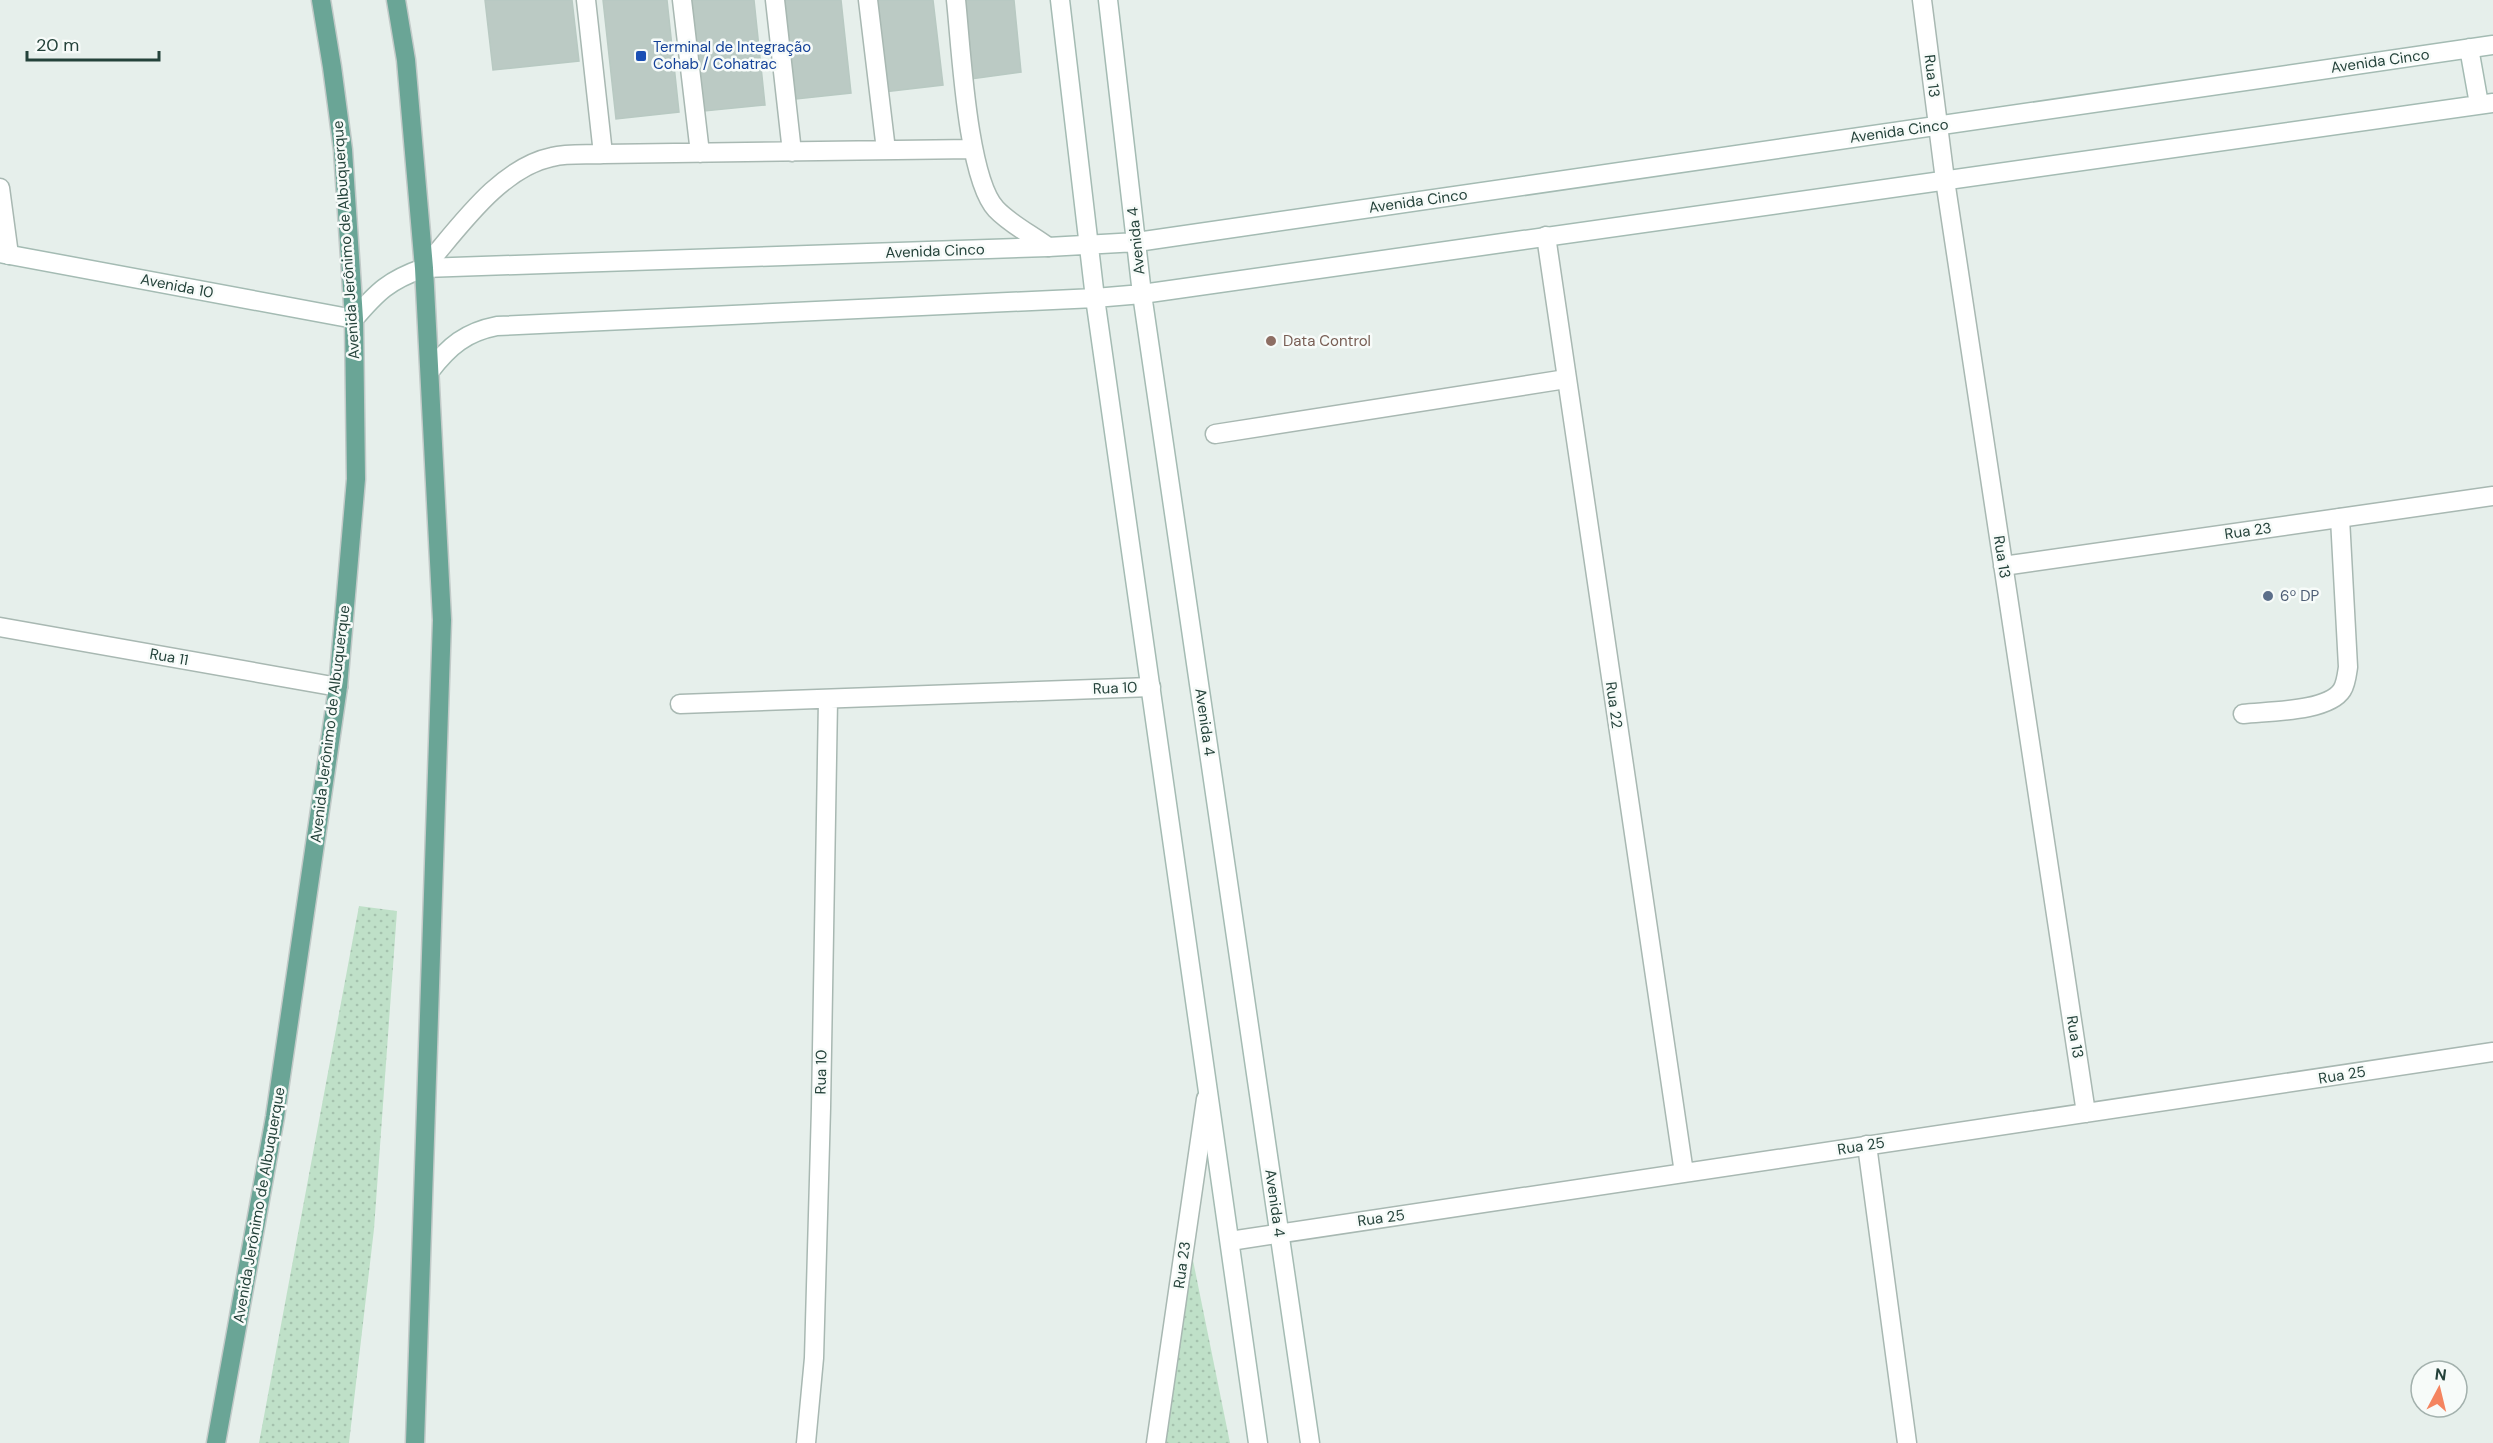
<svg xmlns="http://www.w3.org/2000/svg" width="2493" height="1443" font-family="'DM Sans',sans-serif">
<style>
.grass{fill:url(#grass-dots)}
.building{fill:#bbcac4;stroke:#b8c9c2;stroke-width:1.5}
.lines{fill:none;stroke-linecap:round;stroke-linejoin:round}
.lane-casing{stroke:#a8b8b2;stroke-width:21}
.street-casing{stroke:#a8b8b2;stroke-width:21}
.secondary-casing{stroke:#a4bbb3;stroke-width:21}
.primary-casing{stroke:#c2cac8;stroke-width:21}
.lane{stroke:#fff;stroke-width:18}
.street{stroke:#fff;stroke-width:18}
.secondary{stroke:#fff;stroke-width:18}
.primary{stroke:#6aa596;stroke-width:18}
.transit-dot{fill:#1a4fb4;stroke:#f7fbf9;stroke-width:2}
.education-dot{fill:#8d6e63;stroke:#f7fbf9;stroke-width:2}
.service-dot{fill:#5c6f8a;stroke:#f7fbf9;stroke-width:2}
.labels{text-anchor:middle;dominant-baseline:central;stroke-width:5;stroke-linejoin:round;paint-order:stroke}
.transit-label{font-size:15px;fill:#164399;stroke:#f7fbf9;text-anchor:start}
.street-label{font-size:15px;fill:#24423a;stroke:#f7fbf9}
.education-label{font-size:15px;fill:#785e54;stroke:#f7fbf9;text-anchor:start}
.service-label{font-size:15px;fill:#4e5e75;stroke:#f7fbf9;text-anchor:start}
</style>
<defs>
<pattern id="grass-dots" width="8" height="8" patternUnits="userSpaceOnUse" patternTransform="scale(1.5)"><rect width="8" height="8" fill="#bfe0c8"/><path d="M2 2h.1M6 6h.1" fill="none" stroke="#a4c1ad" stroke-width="1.8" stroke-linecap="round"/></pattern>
</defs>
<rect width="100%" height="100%" fill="#e6efeb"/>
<path class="grass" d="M 359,906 L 397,911 L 374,1229 L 349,1443 L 259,1443 Z
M 1183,1211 L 1230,1443 L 1158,1443 Z"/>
<path class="building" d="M 485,0 L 572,0 L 579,61 L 493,70 Z
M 603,0 L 667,0 L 679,112 L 616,119 Z
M 692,0 L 754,0 L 765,105 L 704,111 Z
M 785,0 L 841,0 L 851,93 L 796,99 Z
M 874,0 L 933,0 L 943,85 L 884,92 Z
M 962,0 L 1014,0 L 1021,72 L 971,79 Z"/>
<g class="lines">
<defs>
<path id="lane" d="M 586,0 L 603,154
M 682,0 L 700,153
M 775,0 L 792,152
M 868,0 L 886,150
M 956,0 C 961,46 967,178 996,209 C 1010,224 1032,235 1048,247
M 424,268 C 458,229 499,168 552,157 C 568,153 587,155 603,154 L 973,149
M 1215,434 L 1566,379
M 2243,714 C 2268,711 2328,712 2342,690 C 2346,684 2347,674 2348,667 L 2340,518
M 1867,1145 L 1907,1443"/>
<path id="street" d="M 1922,0 L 1945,180 L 2086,1113
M 0,188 L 9,255
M 1546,236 L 1684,1173
M 2003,566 L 2493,496
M 0,627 L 338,687
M 680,704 L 1151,687
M 1230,1241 L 2493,1052
M 806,1443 L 814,1358 L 821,1108 L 828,700
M 1156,1443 L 1206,1099"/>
<path id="secondary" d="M 1060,0 L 1095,298 L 1258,1443
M 1108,0 L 1142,294 L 1310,1443
M 2469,48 L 2479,104
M 0,253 L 354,319 C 377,292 389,280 424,268 L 1048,247 L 1137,242 L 2493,45
M 430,371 C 449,346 466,332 497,326 L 1095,298 L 1142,294 L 2493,103"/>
<path id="primary" d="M 396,0 L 406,60 L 424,268 L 442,620 L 415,1443
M 216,1443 L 275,1117 L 338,687 L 356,479 L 354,319 L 343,150 L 332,67 L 321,0"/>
</defs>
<use href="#lane" class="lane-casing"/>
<use href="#street" class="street-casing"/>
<use href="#secondary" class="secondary-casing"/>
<use href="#primary" class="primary-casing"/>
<use href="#lane" class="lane"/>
<use href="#street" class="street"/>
<use href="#secondary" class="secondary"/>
<use href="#primary" class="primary"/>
</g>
<rect class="transit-dot" x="635" y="50" width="12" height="12" rx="3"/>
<circle class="education-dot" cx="1271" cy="341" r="6"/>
<circle class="service-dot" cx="2268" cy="596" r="6"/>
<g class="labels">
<g class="transit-label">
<text x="653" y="47">Terminal de Integração<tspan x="653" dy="17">Cohab / Cohatrac</tspan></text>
</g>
<g class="street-label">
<text transform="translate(2380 61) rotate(-8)">Avenida Cinco</text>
<text transform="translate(1932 76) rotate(83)">Rua 13</text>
<text transform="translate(1899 131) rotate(-8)">Avenida Cinco</text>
<text transform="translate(1418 201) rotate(-8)">Avenida Cinco</text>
<text transform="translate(346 240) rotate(-94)">Avenida Jerônimo de Albuquerque</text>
<text transform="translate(1136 241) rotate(-96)">Avenida 4</text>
<text transform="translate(935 251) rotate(-2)">Avenida Cinco</text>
<text transform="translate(177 286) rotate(11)">Avenida 10</text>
<text transform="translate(2248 531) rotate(-8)">Rua 23</text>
<text transform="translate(2002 557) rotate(81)">Rua 13</text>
<text transform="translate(169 657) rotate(10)">Rua 11</text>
<text transform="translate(1115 688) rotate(-2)">Rua 10</text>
<text transform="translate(1614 705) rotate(82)">Rua 22</text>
<text transform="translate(1205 722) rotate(82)">Avenida 4</text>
<text transform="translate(330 724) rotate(-83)">Avenida Jerônimo de Albuquerque</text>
<text transform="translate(2075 1037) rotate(81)">Rua 13</text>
<text transform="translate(821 1072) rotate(-89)">Rua 10</text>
<text transform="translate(2342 1075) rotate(-9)">Rua 25</text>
<text transform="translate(1861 1146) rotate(-9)">Rua 25</text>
<text transform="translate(1275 1203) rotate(82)">Avenida 4</text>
<text transform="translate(259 1205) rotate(-80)">Avenida Jerônimo de Albuquerque</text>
<text transform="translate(1381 1218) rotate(-8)">Rua 25</text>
<text transform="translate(1182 1265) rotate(-82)">Rua 23</text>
</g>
<g class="education-label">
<text x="1283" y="341">Data Control</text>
</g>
<g class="service-label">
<text x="2280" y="596">6º DP</text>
</g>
</g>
<g transform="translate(2439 1389) rotate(7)"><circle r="28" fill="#f7fbf9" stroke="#a3b1ad" stroke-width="1.5"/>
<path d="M0-4.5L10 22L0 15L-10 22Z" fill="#f4845f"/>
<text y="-9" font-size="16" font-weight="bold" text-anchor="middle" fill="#24423a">N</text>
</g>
<path d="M27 51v9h132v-9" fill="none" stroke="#24423a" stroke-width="3"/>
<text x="36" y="51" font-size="18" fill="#24423a" stroke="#f7fbf9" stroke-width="4.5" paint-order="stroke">20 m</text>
</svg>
